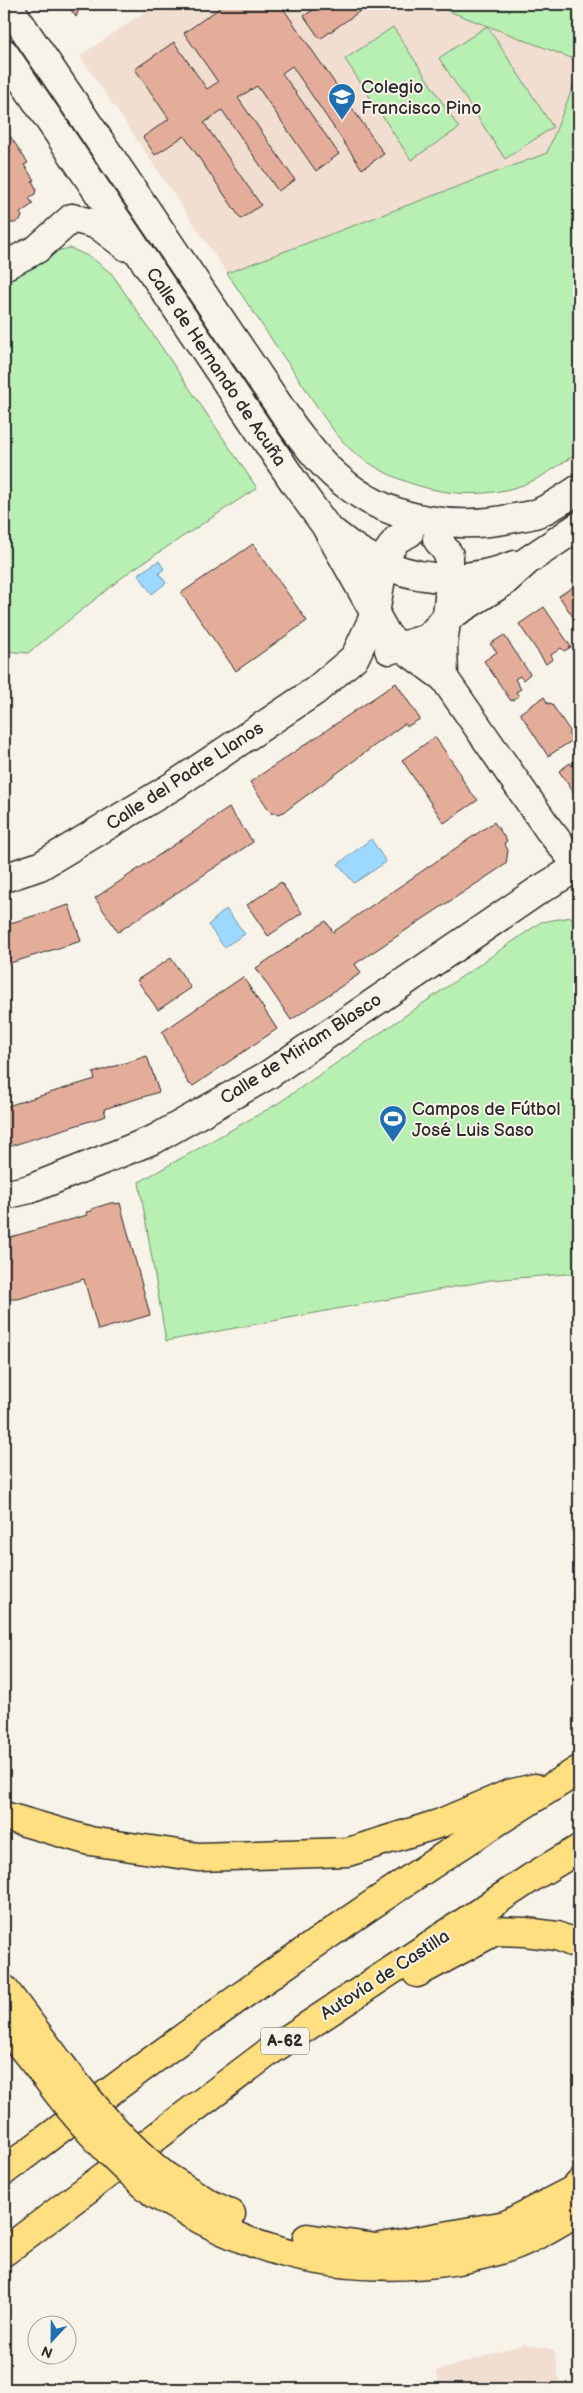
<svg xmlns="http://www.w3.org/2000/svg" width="583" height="2393" font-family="'Balsamiq Sans',sans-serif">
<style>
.built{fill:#f1ded1}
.green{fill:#b8efb2;stroke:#728d6e}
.water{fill:#9dd8fe;stroke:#6f93aa}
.building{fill:#e4ad9a;stroke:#2b2b2b}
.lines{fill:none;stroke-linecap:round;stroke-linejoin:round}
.minor-casing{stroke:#2b2b2b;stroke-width:31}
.highway-casing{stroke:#2b2b2b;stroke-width:31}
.minor{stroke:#f7f3e8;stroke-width:28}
.highway{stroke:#ffdf80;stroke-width:28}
.highway-bridge-casing{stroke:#2b2b2b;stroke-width:31;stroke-linecap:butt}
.highway-bridge{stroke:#ffdf80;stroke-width:28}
.labels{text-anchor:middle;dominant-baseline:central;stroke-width:4;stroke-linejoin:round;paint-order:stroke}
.shield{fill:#f7f3e8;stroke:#686764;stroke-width:1}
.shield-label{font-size:16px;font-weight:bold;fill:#2b2b2b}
.poi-label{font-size:18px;fill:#2b2b2b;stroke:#f7f3e8;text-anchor:start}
.street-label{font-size:18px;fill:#2b2b2b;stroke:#f7f3e8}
</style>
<rect width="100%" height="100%" fill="#f7f3e8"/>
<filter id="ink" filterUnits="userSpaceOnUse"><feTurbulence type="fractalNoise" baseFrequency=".02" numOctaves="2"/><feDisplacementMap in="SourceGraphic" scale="10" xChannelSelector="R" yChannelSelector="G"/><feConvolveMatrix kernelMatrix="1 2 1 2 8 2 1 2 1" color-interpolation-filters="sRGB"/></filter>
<g filter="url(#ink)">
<path class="built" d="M 156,4 L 430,4 L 579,61 L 579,71 L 547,153 L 227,273 L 80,56 Z
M 525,2344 L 554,2350 L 561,2389 L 441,2389 L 436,2371 Z"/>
<path class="green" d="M 430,4 L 579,4 L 579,61 Z
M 487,26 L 553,127 L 505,159 L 439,58 Z
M 393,27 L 459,128 L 411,160 L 345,59 Z
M 579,71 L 579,452 C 559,465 540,480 517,487 C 460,504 395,487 350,449 C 333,433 316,405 303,385 C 277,348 252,310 227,273 L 547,153 Z
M 70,248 L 92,258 L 112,274 L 257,488 L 129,572 L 28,653 L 4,651 L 4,279 L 55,251 Z
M 571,917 L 579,923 L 579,1273 L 491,1280 L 166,1341 L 139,1182 L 277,1104 L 541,922 Z"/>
<path class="water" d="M 159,561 L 164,569 L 159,573 L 166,583 L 152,594 L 138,574 Z
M 371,839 L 386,862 L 354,883 L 338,864 Z
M 226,909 L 245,934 L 224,947 L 208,925 Z"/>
<path class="building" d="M 67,4 L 81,4 L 76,17 Z
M 219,4 L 280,4 L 384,154 L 362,169 L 292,66 L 282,73 L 339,154 L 316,171 L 257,86 L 238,98 L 295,180 L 278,191 L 222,110 L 204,123 L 261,205 L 241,219 L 184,136 L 155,155 L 143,137 L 169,119 L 135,69 L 174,42 L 207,89 L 218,82 L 184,33 L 221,7 Z
M 322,4 L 359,4 L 363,9 L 320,39 L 304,16 Z
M 4,127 L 28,163 L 24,165 L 34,180 L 32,181 L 36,188 L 35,194 L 29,198 L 33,204 L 20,213 L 22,216 L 21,219 L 15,223 L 11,223 L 4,212 Z
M 253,544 L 307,621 L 236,671 L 181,593 Z
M 579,583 L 579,626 L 559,596 Z
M 544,607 L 571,647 L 564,651 L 561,648 L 551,655 L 553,659 L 546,664 L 519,624 Z
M 504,635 L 530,674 L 523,680 L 520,676 L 515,679 L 521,689 L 516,692 L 519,696 L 511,701 L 484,661 L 497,652 L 490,644 Z
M 396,683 L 420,719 L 408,726 L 404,724 L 284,812 L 278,814 L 275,812 L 272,814 L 250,782 Z
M 544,697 L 548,704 L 551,703 L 570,731 L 568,733 L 573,740 L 548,756 L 520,713 Z
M 435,737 L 462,776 L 461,777 L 469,790 L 478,800 L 444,823 L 402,760 Z
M 570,763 L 574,769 L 579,766 L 578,799 L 559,771 Z
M 229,808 L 253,842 L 118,932 L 95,898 Z
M 494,822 L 507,841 L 504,843 L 508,850 L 506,864 L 355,964 L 361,973 L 291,1020 L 256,968 L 326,921 L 333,932 Z
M 281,882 L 302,913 L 268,936 L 247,905 Z
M 69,905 L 81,941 L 4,965 L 4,925 Z
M 171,958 L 191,988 L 158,1010 L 137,980 Z
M 243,977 L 277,1029 L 193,1086 L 188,1083 L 162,1032 Z
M 147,1056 L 159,1092 L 104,1109 L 106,1116 L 4,1148 L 4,1107 L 95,1079 L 93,1073 Z
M 114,1202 L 114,1204 L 120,1203 L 150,1315 L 98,1330 L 84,1279 L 18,1299 L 4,1299 L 4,1239 L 87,1215 L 86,1212 L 92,1211 L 91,1209 Z"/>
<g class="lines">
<defs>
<path id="minor" d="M 7,4 L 294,428 C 310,449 326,470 348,486 C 395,522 458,530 514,518 C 523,516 532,516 540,512 C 554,506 567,497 579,489
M 4,53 L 296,485 L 325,525 L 388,637 L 444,678 L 549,830 L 579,867
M 72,218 L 98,225 L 127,247
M 4,266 L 37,249 L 72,218
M 334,533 C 388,578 448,590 515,565
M 437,539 L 449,555 L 449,598 L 443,645 L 444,678
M 389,650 L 428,638 L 445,619 L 504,582 L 527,561 L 579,526
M 4,878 L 40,866 L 173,786 L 315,691 L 355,657 L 375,614 L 383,566 L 388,552 L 397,539 L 409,533
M 4,1195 L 30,1189 L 155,1139 L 268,1075 L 536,892 L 579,866"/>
<path id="highway" d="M 4,1816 L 90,1841 L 199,1857 L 348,1852 L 441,1823 L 509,1794 L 535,1788
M 417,1973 L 495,1931 L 525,1932 L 557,1936 L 579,1945
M 4,1989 L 59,2062
M 4,2025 L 45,2076
M 4,2171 C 190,2030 380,1893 579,1770
M 165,2176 L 210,2204 L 231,2214
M 155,2194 C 183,2210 212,2227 243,2239 C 324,2272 432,2275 515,2245 C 537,2237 559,2222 579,2211
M 307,2238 L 376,2248 L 506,2225 L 575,2189 L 579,2184
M 4,2252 L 270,2051 L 534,1876 L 579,1849"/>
</defs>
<use href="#minor" class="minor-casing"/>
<use href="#highway" class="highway-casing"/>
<use href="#minor" class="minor"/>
<use href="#highway" class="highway"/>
<defs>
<path id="highway-bridge" d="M 59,2062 C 91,2104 124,2144 165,2176
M 45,2076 C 77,2120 113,2159 155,2194"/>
</defs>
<use href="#highway-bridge" class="highway-bridge-casing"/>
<use href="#highway-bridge" class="highway-bridge"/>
</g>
</g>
<defs>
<symbol id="school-pin" viewBox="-11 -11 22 30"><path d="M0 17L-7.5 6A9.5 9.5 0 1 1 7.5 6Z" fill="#1f6fb2" stroke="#f7f3e8"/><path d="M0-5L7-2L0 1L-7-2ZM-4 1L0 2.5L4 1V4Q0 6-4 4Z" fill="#fff"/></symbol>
<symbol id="stadium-pin" viewBox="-11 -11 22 30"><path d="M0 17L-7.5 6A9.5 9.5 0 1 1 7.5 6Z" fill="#1f6fb2" stroke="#f7f3e8"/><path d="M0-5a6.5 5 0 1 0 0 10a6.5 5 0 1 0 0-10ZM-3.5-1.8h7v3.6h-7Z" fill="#fff"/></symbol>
</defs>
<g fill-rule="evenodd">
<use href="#school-pin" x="326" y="81" width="32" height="43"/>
<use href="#stadium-pin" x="377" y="1103" width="32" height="43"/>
</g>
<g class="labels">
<rect class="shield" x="261" y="2027.5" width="48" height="27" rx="4"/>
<g class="shield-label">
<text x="285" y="2041">A-62</text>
</g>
<g class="poi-label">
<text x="361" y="87">Colegio<tspan x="361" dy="21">Francisco Pino</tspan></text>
<text x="412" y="1109">Campos de Fútbol<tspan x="412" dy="21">José Luis Saso</tspan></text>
</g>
<g class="street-label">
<text transform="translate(216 367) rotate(56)">Calle de Hernando de Acuña</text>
<text transform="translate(185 776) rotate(-33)">Calle del Padre Llanos</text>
<text transform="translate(301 1049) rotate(-33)">Calle de Miriam Blasco</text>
<text transform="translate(385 1975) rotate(-33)">Autovía de Castilla</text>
</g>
</g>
<rect width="583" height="2393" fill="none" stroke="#f7f3e8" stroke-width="20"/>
<rect x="10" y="10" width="563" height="2373" fill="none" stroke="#2b2b2b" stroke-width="2" filter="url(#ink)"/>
<g transform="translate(52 2340) rotate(202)"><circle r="24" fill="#f7f3e8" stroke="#a5a39c"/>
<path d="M0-4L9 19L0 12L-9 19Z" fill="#1f6fb2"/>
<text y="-8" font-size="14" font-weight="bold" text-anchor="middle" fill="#2b2b2b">N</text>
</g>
</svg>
